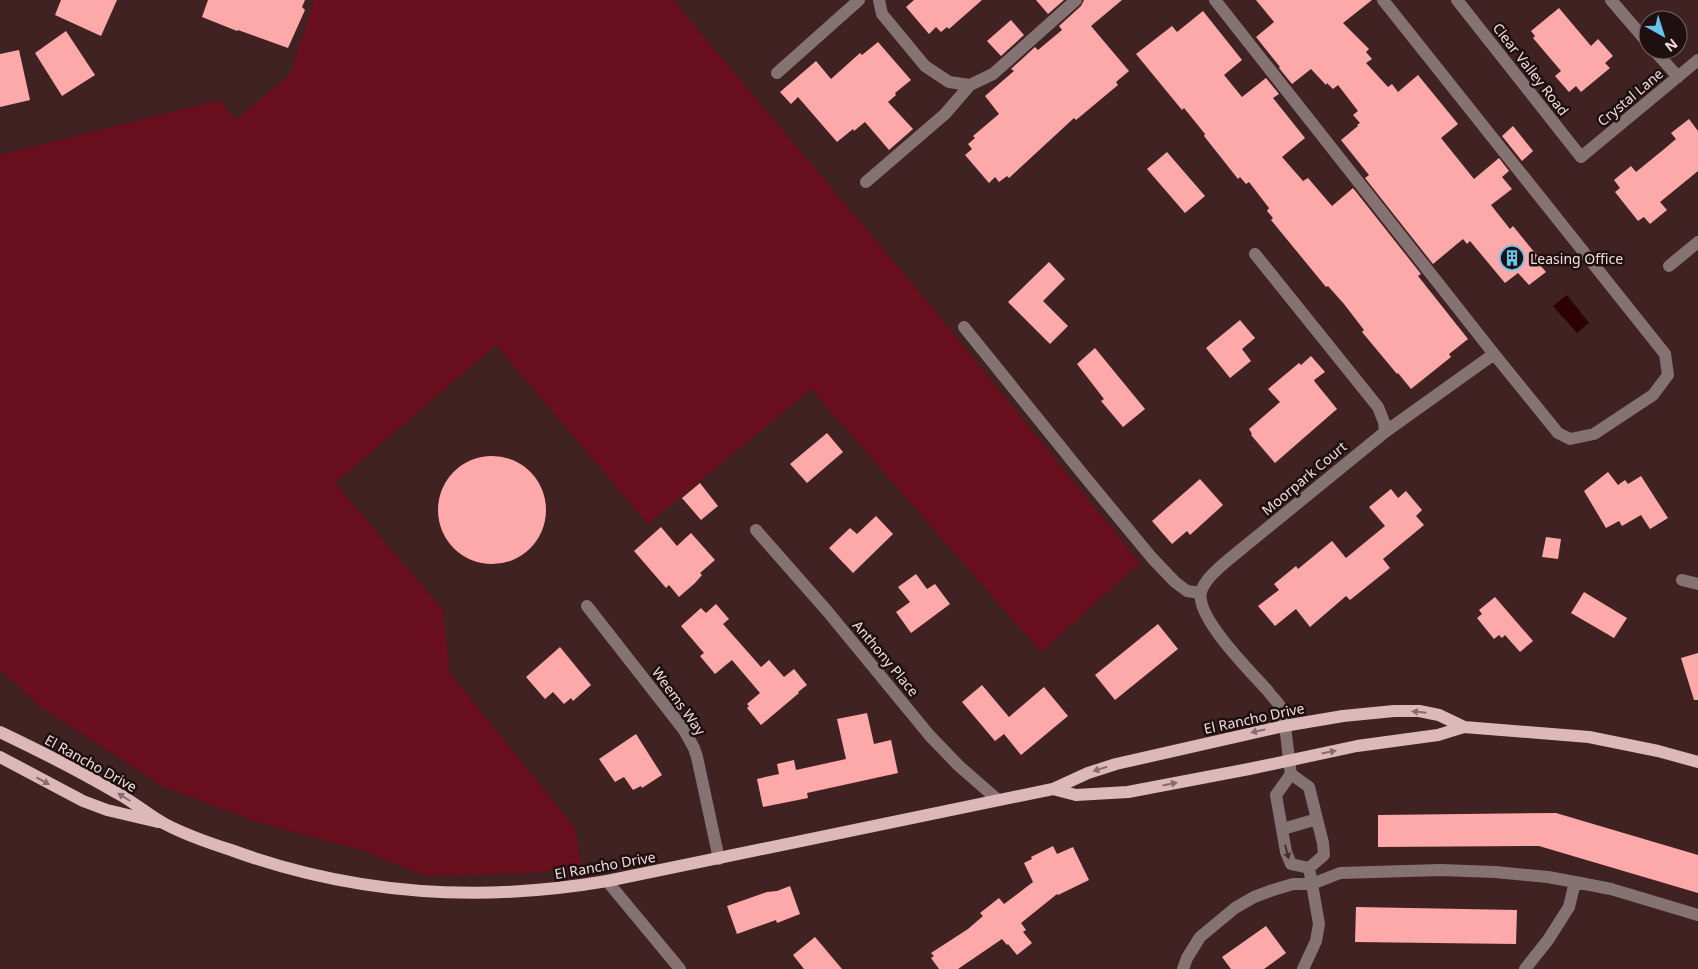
<svg xmlns="http://www.w3.org/2000/svg" width="1698" height="969" font-family="'Noto Sans',sans-serif">
<style>
.green{fill:#690f1d}
.water{fill:#2c0005}
.building{fill:#fea9a9}
.lines{fill:none;stroke-linecap:round;stroke-linejoin:round}
.minor{stroke:#847372;stroke-width:12}
.major{stroke:#dcb9b8;stroke-width:12}
.oneway{fill:#866d6c}
.oneway2{fill:#423332}
.labels{text-anchor:middle;dominant-baseline:central;stroke-width:5;stroke-linejoin:round;paint-order:stroke}
.street-label{font-size:14px;fill:#f3dddd;stroke:#1e1010}
.poi-label{font-size:14px;fill:#f3dddd;stroke:#1e1010;text-anchor:start}
</style>
<rect width="100%" height="100%" fill="#412223"/>
<path class="green" d="M 314,0 L 673,0 L 921,294 L 1140,563 L 1041,652 L 811,389 L 648,524 L 496,345 L 335,483 L 443,610 L 450,673 L 575,828 L 582,867 L 532,873 L 426,876 L 361,850 L 254,821 L 162,786 L 38,705 L 0,669 L 0,155 L 220,100 L 235,120 L 290,75 Z"/>
<path class="water" d="M 1567,295 L 1589,323 L 1577,333 L 1553,306 Z"/>
<path class="building" d="M 61,0 L 117,0 L 101,36 L 55,15 Z
M 208,0 L 305,0 L 302,7 L 305,10 L 288,48 L 238,30 L 237,31 L 202,17 Z
M 914,0 L 982,0 L 949,29 L 947,27 L 941,32 L 936,27 L 929,34 L 906,7 Z
M 1036,0 L 1064,0 L 1048,14 Z
M 1084,0 L 1122,0 L 1091,26 L 1129,71 L 1116,82 L 1118,85 L 1076,120 L 1074,118 L 1009,178 L 1007,176 L 999,182 L 995,177 L 989,183 L 965,155 L 972,149 L 968,144 L 975,138 L 973,136 L 999,114 L 985,96 L 1014,71 L 1011,69 L 1035,47 L 1038,50 L 1062,30 L 1059,26 L 1081,6 Z
M 1256,0 L 1372,0 L 1343,23 L 1369,49 L 1366,52 L 1372,59 L 1366,63 L 1388,87 L 1392,84 L 1398,92 L 1418,75 L 1458,124 L 1441,138 L 1474,179 L 1499,158 L 1509,171 L 1502,177 L 1512,189 L 1491,205 L 1510,229 L 1513,226 L 1543,263 L 1540,265 L 1546,272 L 1529,285 L 1518,273 L 1505,283 L 1470,241 L 1467,244 L 1463,239 L 1433,264 L 1365,178 L 1369,175 L 1341,140 L 1358,126 L 1357,125 L 1360,123 L 1353,115 L 1358,111 L 1338,85 L 1333,89 L 1327,83 L 1326,85 L 1311,69 L 1292,84 L 1279,68 L 1280,67 L 1256,37 L 1274,22 Z
M 1559,8 L 1591,46 L 1598,39 L 1613,56 L 1605,63 L 1610,68 L 1581,92 L 1576,86 L 1569,92 L 1555,76 L 1561,71 L 1533,38 L 1535,36 L 1531,31 Z
M 1203,11 L 1242,60 L 1224,75 L 1242,97 L 1266,78 L 1279,94 L 1273,98 L 1305,138 L 1282,157 L 1303,181 L 1308,178 L 1332,206 L 1353,188 L 1421,274 L 1418,276 L 1468,339 L 1449,354 L 1451,357 L 1411,389 L 1398,373 L 1397,374 L 1362,332 L 1364,330 L 1344,304 L 1328,286 L 1326,287 L 1271,220 L 1273,218 L 1267,211 L 1269,208 L 1249,182 L 1246,184 L 1240,177 L 1238,179 L 1204,136 L 1205,134 L 1184,108 L 1182,110 L 1136,54 L 1172,26 L 1177,32 Z
M 1011,20 L 1024,35 L 1001,56 L 987,41 Z
M 66,31 L 95,75 L 62,96 L 35,53 Z
M 878,42 L 911,80 L 895,93 L 896,95 L 888,102 L 913,129 L 889,150 L 865,122 L 854,131 L 853,129 L 837,142 L 798,97 L 791,104 L 780,92 L 816,61 L 831,79 L 860,53 L 862,55 Z
M 19,50 L 30,100 L 0,107 L 0,54 Z
M 1689,119 L 1698,131 L 1698,171 L 1660,202 L 1667,210 L 1650,224 L 1644,217 L 1638,221 L 1615,192 L 1620,188 L 1614,180 L 1631,166 L 1636,172 L 1663,150 L 1676,139 L 1671,133 Z
M 1513,126 L 1533,151 L 1522,161 L 1502,136 Z
M 1167,152 L 1205,196 L 1185,213 L 1147,169 Z
M 1049,262 L 1065,279 L 1043,301 L 1068,326 L 1050,344 L 1008,302 Z
M 1240,320 L 1255,338 L 1242,349 L 1251,361 L 1230,378 L 1206,348 Z
M 1095,348 L 1145,409 L 1123,427 L 1101,401 L 1104,399 L 1077,364 Z
M 1311,356 L 1325,372 L 1314,380 L 1315,382 L 1337,409 L 1275,463 L 1251,435 L 1252,434 L 1249,429 L 1280,402 L 1268,389 L 1299,363 L 1301,365 Z
M 827,433 L 843,452 L 807,483 L 790,464 Z
M438 510a54 54 0 1 1 108 0a54 54 0 1 1-108 0Z
M 1608,472 L 1618,485 L 1625,480 L 1628,484 L 1641,476 L 1668,518 L 1650,529 L 1641,515 L 1622,526 L 1619,521 L 1606,528 L 1584,491 Z
M 1200,479 L 1223,505 L 1190,535 L 1187,531 L 1172,544 L 1152,521 Z
M 700,483 L 718,506 L 701,520 L 682,498 Z
M 1391,489 L 1398,498 L 1406,491 L 1422,510 L 1416,516 L 1424,525 L 1383,559 L 1390,568 L 1350,600 L 1346,596 L 1310,627 L 1296,609 L 1275,626 L 1258,606 L 1279,590 L 1274,584 L 1296,566 L 1298,569 L 1332,541 L 1346,558 L 1385,526 L 1369,507 Z
M 876,516 L 893,534 L 853,573 L 829,548 L 850,528 L 857,534 Z
M 661,527 L 677,546 L 691,533 L 715,560 L 700,573 L 702,575 L 695,583 L 679,597 L 669,585 L 666,588 L 634,551 Z
M 1546,537 L 1561,539 L 1558,559 L 1542,557 Z
M 916,574 L 927,589 L 935,584 L 950,604 L 911,633 L 896,612 L 910,602 L 898,587 Z
M 1584,592 L 1627,618 L 1614,638 L 1571,613 Z
M 1495,597 L 1533,641 L 1520,652 L 1505,635 L 1502,638 L 1499,635 L 1494,639 L 1477,618 L 1482,614 L 1479,610 Z
M 716,604 L 729,619 L 723,624 L 761,667 L 769,660 L 784,677 L 794,669 L 807,685 L 798,692 L 799,693 L 761,725 L 747,708 L 749,706 L 747,704 L 760,693 L 732,660 L 715,674 L 700,656 L 704,653 L 681,626 L 701,608 L 706,613 Z
M 1158,624 L 1178,649 L 1115,700 L 1095,675 Z
M 560,647 L 591,685 L 573,701 L 571,698 L 564,704 L 553,692 L 545,699 L 526,677 Z
M 1698,653 L 1698,700 L 1694,700 L 1681,658 Z
M 982,685 L 1009,717 L 1044,687 L 1068,716 L 1021,755 L 1004,734 L 995,741 L 962,702 Z
M 867,713 L 874,744 L 891,740 L 898,773 L 807,793 L 808,798 L 763,807 L 757,779 L 779,774 L 777,764 L 794,760 L 796,770 L 846,759 L 837,719 Z
M 636,734 L 662,775 L 642,788 L 641,786 L 633,790 L 624,777 L 615,782 L 599,759 Z
M 1556,813 L 1698,855 L 1698,893 L 1539,846 L 1378,847 L 1378,815 Z
M 1053,846 L 1057,854 L 1073,847 L 1089,880 L 1058,895 L 1057,894 L 1021,923 L 1026,930 L 1023,932 L 1032,943 L 1017,955 L 1008,944 L 1007,945 L 1002,939 L 958,969 L 939,969 L 931,958 L 934,956 L 931,953 L 968,929 L 983,916 L 980,913 L 999,898 L 1004,904 L 1033,882 L 1024,863 L 1032,859 L 1031,857 Z
M 790,886 L 800,914 L 777,923 L 776,920 L 737,934 L 727,906 L 767,892 L 777,891 Z
M 1356,907 L 1517,910 L 1516,944 L 1355,942 Z
M 1266,926 L 1286,953 L 1264,969 L 1231,969 L 1222,957 Z
M 815,937 L 842,969 L 804,969 L 793,955 Z"/>
<g class="lines">
<path class="minor" d="M 879,0 L 882,14 L 925,66 L 949,82 L 970,85 L 993,74 L 1076,0
M 1215,0 L 1494,354
M 1383,0 L 1665,354 L 1668,375 L 1653,395 L 1594,434 L 1570,439 L 1558,433 L 1494,354 L 1385,432
M 1457,0 L 1581,157 L 1698,60
M 1611,0 L 1648,43
M 1654,50 L 1678,77
M 777,73 L 859,0
M 866,182 L 945,114 L 970,85
M 1255,254 L 1378,407 L 1384,422 L 1385,432 L 1228,560 C 1218,569 1205,579 1201,592 C 1195,617 1251,672 1268,691 C 1271,696 1277,701 1280,706 C 1286,717 1288,759 1291,774 L 1309,787 L 1323,843 L 1324,855 L 1309,868
M 1669,266 L 1698,242
M 964,327 L 1081,472 L 1152,558 L 1175,582 L 1187,591 L 1201,593
M 756,530 L 828,612 L 930,736 L 959,766 L 998,800
M 1682,580 L 1698,584
M 587,606 L 684,730 L 694,748 L 697,757 L 719,859
M 1291,774 L 1276,795 L 1286,852 L 1291,864 L 1309,868
M 1283,829 L 1317,819
M 1309,868 L 1312,884 L 1340,873 L 1440,870 L 1495,872 L 1548,877 L 1575,882 L 1569,907 L 1548,940 L 1525,969
M 607,881 L 680,969
M 1575,882 L 1611,889 L 1698,915
M 1183,969 L 1187,958 L 1200,937 L 1235,908 L 1254,897 L 1273,890 L 1293,884 L 1312,884 L 1319,924 L 1316,941 L 1303,969"/>
<path class="major" d="M 0,732 C 40,751 79,771 117,793 C 134,802 148,815 165,824 C 186,835 209,843 231,850 C 354,895 479,903 607,881 L 1053,789 L 1088,773 L 1116,764 L 1284,726 L 1343,716 L 1394,711 L 1419,711 L 1439,715 L 1464,727
M 0,757 L 83,801 L 107,810 L 158,822
M 1053,789 L 1076,795 L 1128,792 L 1249,769 L 1357,746 L 1438,735 L 1464,727 L 1589,737 L 1658,751 L 1698,762"/>
</g>
<defs><path id="oneway-solid" d="M-6-.8H1V-3.2L6.5 0L1 3.2V.8H-6Z" transform="scale(1.25)"/></defs>
<g class="oneway">
<use href="#oneway-solid" transform="translate(1419 712) rotate(-174)"/>
<use href="#oneway-solid" transform="translate(1258 731) rotate(168)"/>
<use href="#oneway-solid" transform="translate(1329 752) rotate(-11)"/>
<use href="#oneway-solid" transform="translate(1100 769) rotate(162)"/>
<use href="#oneway-solid" transform="translate(43 781) rotate(29)"/>
<use href="#oneway-solid" transform="translate(1170 784) rotate(-11)"/>
<use href="#oneway-solid" transform="translate(124 797) rotate(-148)"/>
</g>
<use class="oneway2" href="#oneway-solid" transform="translate(1287 852) rotate(75)"/>
<defs>
<symbol id="building-ring" viewBox="-11 -11 22 22"><circle r="9.5" fill="#1e1010" stroke="#66c4ef" stroke-width="1.5"/><path d="M-4-6H4V6H1V3H-1V6H-4ZM-2.5-4.3h1.7v1.8h-1.7ZM.8-4.3h1.7v1.8H.8ZM-2.5-1h1.7V.8h-1.7ZM.8-1h1.7V.8H.8Z" fill="#66c4ef"/></symbol>
</defs>
<g fill-rule="evenodd">
<use href="#building-ring" x="1498" y="244" width="28" height="28"/>
</g>
<g class="labels">
<g class="street-label">
<text transform="translate(1531 69) rotate(52)">Clear Valley Road</text>
<text transform="translate(1630 97) rotate(-40)">Crystal Lane</text>
<text transform="translate(1304 478) rotate(-40)">Moorpark Court</text>
<text transform="translate(886 658) rotate(50)">Anthony Place</text>
<text transform="translate(679 701) rotate(54)">Weems Way</text>
<text transform="translate(1254 718) rotate(-12)">El Rancho Drive</text>
<text transform="translate(91 763) rotate(29)">El Rancho Drive</text>
<text transform="translate(605 865) rotate(-10)">El Rancho Drive</text>
</g>
<g class="poi-label">
<text x="1530" y="258">Leasing Office</text>
</g>
</g>
<g transform="translate(1663 35) rotate(141)"><circle r="24" fill="#1e1010" stroke="#736262"/>
<path d="M0-4L9 19L0 12L-9 19Z" fill="#66c4ef"/>
<text y="-8" font-size="14" font-weight="bold" text-anchor="middle" fill="#f3dddd">N</text>
</g>
</svg>
